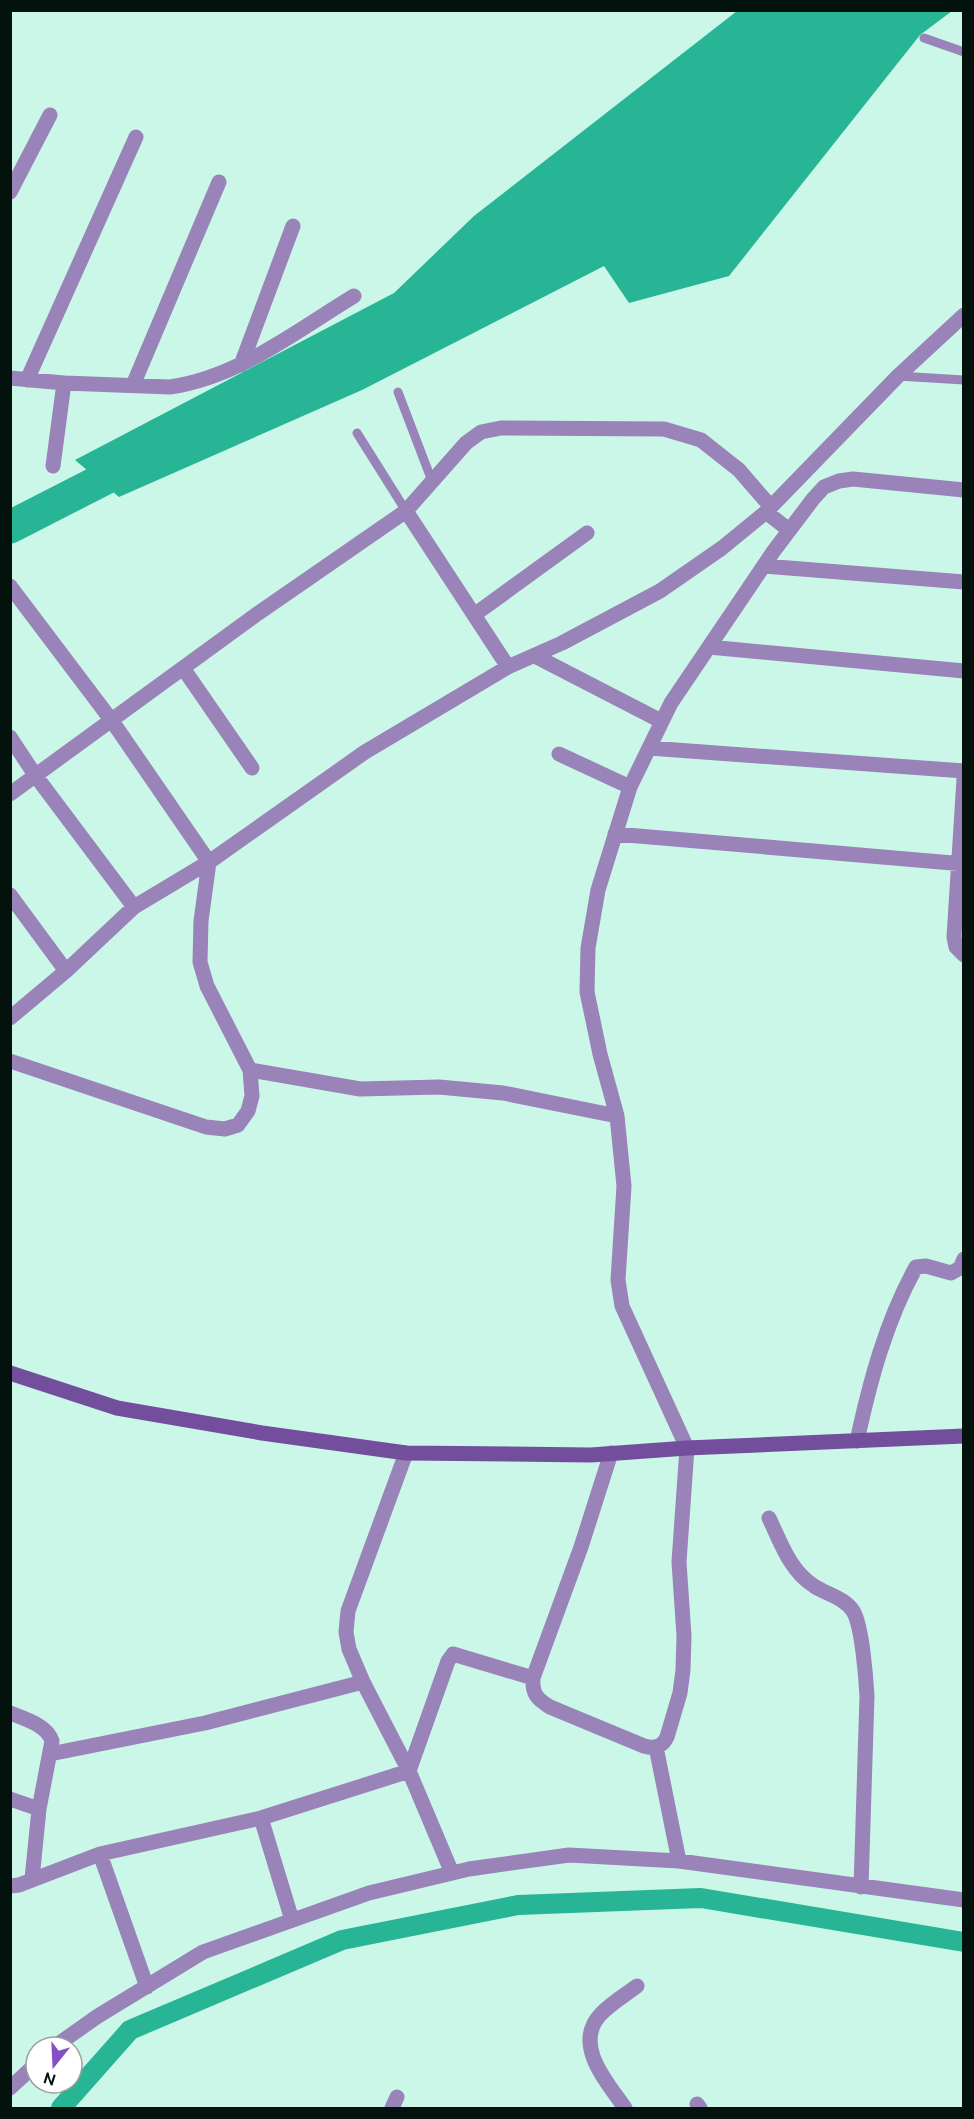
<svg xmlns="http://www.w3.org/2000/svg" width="974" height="2119" font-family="Ubuntu,sans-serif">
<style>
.water{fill:#27b595}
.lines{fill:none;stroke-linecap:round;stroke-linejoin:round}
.canal{stroke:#27b595;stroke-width:20}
.river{stroke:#27b595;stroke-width:33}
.lane{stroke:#9983b9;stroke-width:9}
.street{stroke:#9983b9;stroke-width:15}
.secondary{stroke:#724e9d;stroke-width:15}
</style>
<rect width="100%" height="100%" fill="#cbf7e8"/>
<path class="water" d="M 737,11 L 952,11 L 920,35 L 729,276 L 629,303 L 604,266 L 362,390 L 119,497 L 75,460 L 394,293 L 474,216 Z"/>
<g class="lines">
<path class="canal" d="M 61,2108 L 130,2030 L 342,1940 L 518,1905 L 701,1898 L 964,1942"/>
<path class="river" d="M 10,527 L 141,460"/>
<path class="lane" d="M 924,38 L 964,52
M 898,376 L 964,380
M 398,392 L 432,481
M 357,433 L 406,511"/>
<path class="street" d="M 10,192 L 50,115
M 241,365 L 293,226
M 10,378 L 64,383 L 170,387 C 239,377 296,331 354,296
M 27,380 L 136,137
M 133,385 L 219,182
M 53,466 L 64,383
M 406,511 L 508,667
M 766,512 L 789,530
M 764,566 L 964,582
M 10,586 L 112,721 L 209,862 L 201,921 L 200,962 L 207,986 L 250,1070 L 252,1096 L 248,1111 L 238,1125 L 225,1129 L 206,1127 L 10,1061
M 474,615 L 587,533
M 709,647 L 964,671
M 535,656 L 661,721
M 183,668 L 252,768
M 10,737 L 35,775 L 134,907
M 649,748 L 964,771
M 559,754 L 630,787
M 964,779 L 954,937 L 956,947 L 964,955
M 10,794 L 257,614 L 406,511 L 466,443 L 481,432 L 501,428 L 664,429 L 701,440 L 739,470 L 771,507
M 615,834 L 964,864
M 10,895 L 66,971
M 10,1018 L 66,971 L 134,907 L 209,862 L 365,752 L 508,667 L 562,643 L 660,591 L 722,548 L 766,512 L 898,376 L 964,315
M 250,1070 L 360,1089 L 439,1087 L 503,1093 L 617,1116
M 857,1441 C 870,1381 886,1321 916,1267 L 926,1266 L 951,1273 L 960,1268 L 964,1259
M 406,1453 L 348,1611 L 346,1632 L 349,1649 L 363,1682 L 409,1771 L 452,1873
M 611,1453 L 581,1547 L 533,1678 C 532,1694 537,1699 550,1707 L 644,1746 C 654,1749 662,1747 667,1737 L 680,1693 L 683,1670 L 684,1636 L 679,1562 L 687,1448 L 622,1306 L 618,1280 L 624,1186 L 617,1116 L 600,1054 L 587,992 L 588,948 L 598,890 L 630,787 L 671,703 L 773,552 L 813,499 L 824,487 L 839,481 L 853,479 L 964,490
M 769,1518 C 781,1543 790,1571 814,1586 C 826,1594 845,1598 853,1611 C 862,1625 866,1678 867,1696 L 861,1887
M 10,1713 C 25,1719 47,1725 52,1741 L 39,1809 L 32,1879
M 656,1747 L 679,1861
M 50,1754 L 205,1723 L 363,1682
M 10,1799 L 39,1809
M 261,1818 L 292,1920
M 100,1854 L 147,1987
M 10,1886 L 19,1885 L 100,1854 L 261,1818 L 409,1771 L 448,1661 L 453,1654 L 533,1678
M 54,2047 L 98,2016 L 203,1952 L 369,1893 L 469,1869 L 569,1855 L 679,1861 L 964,1900
M 10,2088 L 36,2064
M 697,2104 L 700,2108
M 392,2108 L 397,2097
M 625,2108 C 607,2082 573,2045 600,2015 C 610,2004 625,1995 637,1986"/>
<path class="secondary" d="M 10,1373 L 117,1408 L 262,1433 L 406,1453 L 591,1455 L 687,1448 L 964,1436"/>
</g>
<rect width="974" height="2119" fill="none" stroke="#03120d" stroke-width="24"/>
<g transform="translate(54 2065) rotate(198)"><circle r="28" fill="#ffffff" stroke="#9aa09e" stroke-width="1.5"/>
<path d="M0-4.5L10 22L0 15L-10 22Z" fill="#864dc4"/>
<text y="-9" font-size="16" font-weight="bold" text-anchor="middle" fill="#03120d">N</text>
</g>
</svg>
